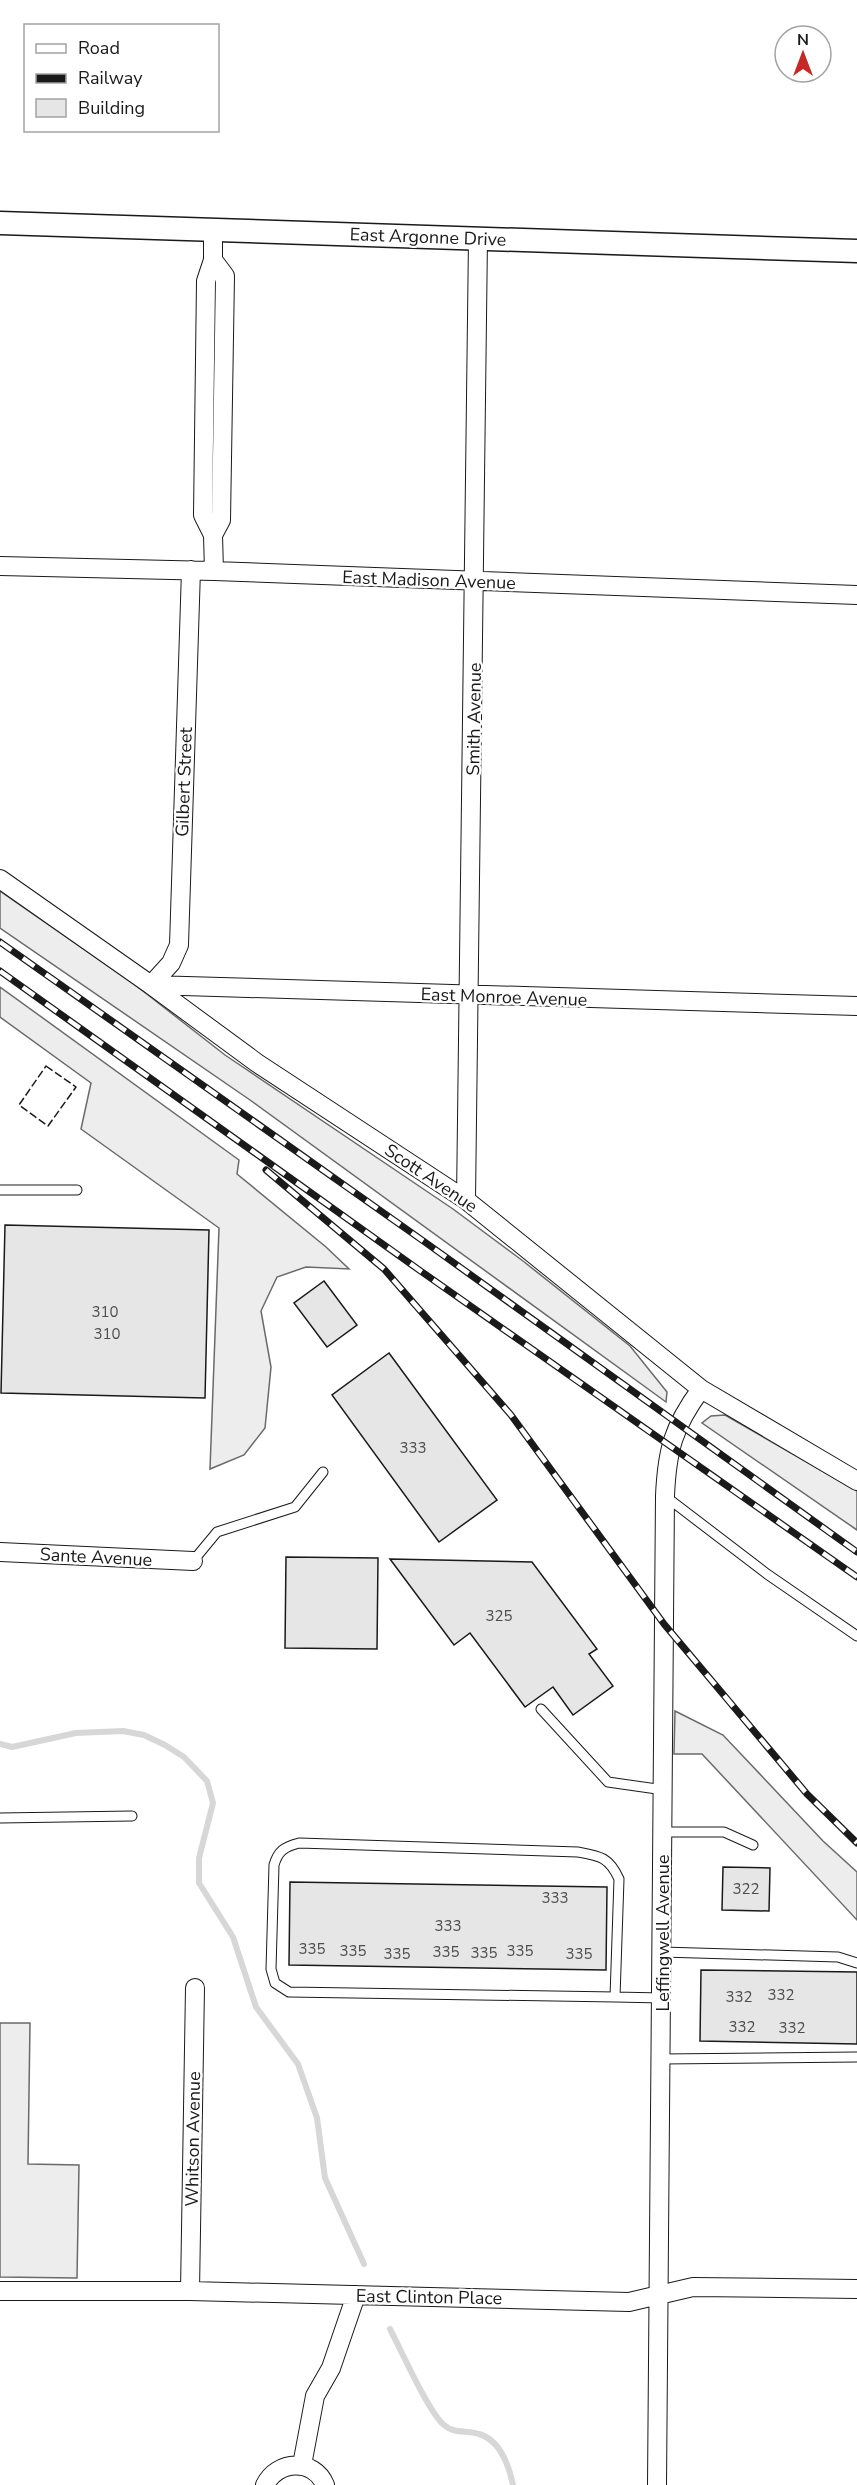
<svg xmlns="http://www.w3.org/2000/svg" width="857" height="2485" font-family="'Nunito Sans',sans-serif">
<style>
.built{fill:#ededed;stroke:#6a6a6a;stroke-width:1.5}
.lines{fill:none;stroke-linecap:round;stroke-linejoin:round}
.stream{stroke:#d7d7d7;stroke-width:6}
.building{fill:#e6e6e6;stroke:#1a1a1a;stroke-width:1.5}
.service-casing{stroke:#1a1a1a;stroke-width:11}
.minor-casing{stroke:#1a1a1a;stroke-width:20}
.tertiary-casing{stroke:#1a1a1a;stroke-width:25}
.service{stroke:#fff;stroke-width:9}
.minor{stroke:#fff;stroke-width:18}
.tertiary{stroke:#fff;stroke-width:22}
.rail-casing{stroke:#1a1a1a;stroke-width:7}
.rail{stroke:#fff;stroke-width:4.5;stroke-dasharray:14;stroke-linecap:butt}
.fence{stroke:#1a1a1a;stroke-width:1.5;stroke-dasharray:8 3;stroke-linecap:butt}
.labels{text-anchor:middle;dominant-baseline:central;stroke-width:4.5;stroke-linejoin:round;paint-order:stroke}
.number-label{font-size:15px;fill:#4d4d4d}
.street-label{font-size:18px;fill:#1a1a1a;stroke:#fff}
</style>
<rect width="100%" height="100%" fill="#fff"/>
<path class="built" d="M 0,891 L 134,984 L 225,1055 L 453,1209 L 523,1261 L 630,1346 L 667,1392 L 666,1402 L 250,1100 L 0,928 Z
M 0,987 L 239,1160 L 237,1174 L 326,1247 L 349,1269 L 306,1267 L 277,1277 L 261,1311 L 271,1367 L 265,1428 L 244,1455 L 210,1469 L 219,1228 L 81,1129 L 91,1083 L 0,1017 Z
M 725,1415 L 857,1491 L 857,1530 L 702,1423 L 711,1416 Z
M 675,1711 L 723,1735 L 823,1841 L 857,1872 L 857,1920 L 702,1754 L 674,1754 Z
M 0,2023 L 30,2023 L 28,2164 L 79,2165 L 77,2278 L 0,2277 Z"/>
<g class="lines">
<path class="stream" d="M 0,1744 L 12,1747 L 76,1733 L 123,1731 L 144,1735 L 165,1745 L 184,1757 L 207,1781 L 213,1803 L 199,1858 L 199,1883 L 233,1937 L 256,2007 L 298,2064 L 317,2118 L 325,2178 L 364,2264
M 390,2329 C 401,2350 429,2413 444,2425 C 454,2434 467,2430 479,2434 C 500,2440 509,2466 513,2485"/>
</g>
<path class="building" d="M 5,1225 L 209,1230 L 205,1398 L 1,1393 Z
M 324,1281 L 357,1325 L 327,1347 L 294,1303 Z
M 389,1353 L 497,1500 L 439,1542 L 332,1395 Z
M 286,1557 L 378,1558 L 377,1649 L 285,1648 Z
M 390,1559 L 532,1562 L 597,1649 L 589,1654 L 613,1686 L 573,1715 L 553,1687 L 525,1707 L 470,1633 L 454,1645 Z
M 723,1867 L 770,1868 L 769,1911 L 722,1910 Z
M 290,1882 L 607,1887 L 606,1970 L 289,1965 Z
M 701,1970 L 857,1972 L 857,2044 L 700,2041 Z"/>
<g class="lines">
<defs>
<path id="service" d="M 0,1190 L 77,1190
M 665,1496 L 767,1574 L 857,1636
M 193,1561 L 217,1532 L 295,1507 L 323,1472
M 541,1709 L 608,1782 L 664,1790
M 0,1818 L 132,1816
M 663,1832 L 724,1832 L 753,1845
M 662,1952 L 838,1957 L 857,1963
M 615,1997 L 619,1879 C 609,1857 600,1856 578,1852 L 299,1843 C 284,1847 278,1851 274,1865 L 271,1969 L 275,1983 L 289,1992 L 615,1997 L 662,1998
M 662,2059 L 857,2057"/>
<path id="minor" d="M 213,230 L 213,260 L 206,281 L 203,515 L 213,535 L 214,571
M 213,260 L 225,276 L 221,520 L 213,535
M 0,566 L 214,571 L 857,595
M 0,879 L 151,985 L 257,1063 L 466,1200 L 701,1389 L 857,1481
M 151,985 L 857,1006
M 151,985 L 171,963 L 179,945 L 191,570
M 466,1200 L 478,238
M 0,1552 L 193,1561
M 0,2291 L 190,2291 L 629,2302 L 693,2287 L 857,2289
M 190,2291 L 195,1988
M 302,2465 L 315,2396 L 331,2368 L 356,2295
M 265,2485 C 277,2460 314,2458 325,2485
M 657,2485 L 665,1496 C 667,1450 673,1427 701,1389"/>
<path id="tertiary" d="M 0,223 L 857,251"/>
</defs>
<use href="#service" class="service-casing"/>
<use href="#minor" class="minor-casing"/>
<use href="#tertiary" class="tertiary-casing"/>
<use href="#service" class="service"/>
<use href="#minor" class="minor"/>
<use href="#tertiary" class="tertiary"/>
<defs>
<path id="rail" d="M 0,942 L 429,1245 L 857,1552
M 0,971 L 422,1272 L 857,1577
M 266,1170 L 384,1269 L 511,1415 L 664,1624 L 807,1794 L 857,1843"/>
</defs>
<use href="#rail" class="rail-casing"/>
<use href="#rail" class="rail"/>
<path class="fence" d="M 46,1066 L 76,1087 L 48,1126 L 19,1105 Z"/>
</g>
<g class="labels">
<g class="number-label">
<text x="105" y="1312">310</text>
<text x="107" y="1334">310</text>
<text x="413" y="1448">333</text>
<text x="499" y="1616">325</text>
<text x="746" y="1889">322</text>
<text x="555" y="1898">333</text>
<text x="448" y="1926">333</text>
<text x="312" y="1949">335</text>
<text x="353" y="1951">335</text>
<text x="520" y="1951">335</text>
<text x="446" y="1952">335</text>
<text x="484" y="1953">335</text>
<text x="397" y="1954">335</text>
<text x="579" y="1954">335</text>
<text x="781" y="1995">332</text>
<text x="739" y="1997">332</text>
<text x="742" y="2027">332</text>
<text x="792" y="2028">332</text>
</g>
<g class="street-label">
<text transform="translate(428 237) rotate(2)">East Argonne Drive</text>
<text transform="translate(429 580) rotate(2)">East Madison Avenue</text>
<text transform="translate(474 719) rotate(-89)">Smith Avenue</text>
<text transform="translate(184 782) rotate(-88)">Gilbert Street</text>
<text transform="translate(504 997) rotate(2)">East Monroe Avenue</text>
<text transform="translate(431 1178) rotate(34)">Scott Avenue</text>
<text transform="translate(96 1557) rotate(3)">Sante Avenue</text>
<text transform="translate(663 1933) rotate(-90)">Leffingwell Avenue</text>
<text transform="translate(193 2139) rotate(-89)">Whitson Avenue</text>
<text transform="translate(429 2297) rotate(1)">East Clinton Place</text>
</g>
</g>
<rect x="24" y="24" width="195" height="108" fill="#ffffff" stroke="#a3a3a3" stroke-width="1.5"/>
<rect x="36" y="44" width="30" height="9" fill="#ffffff" stroke="#a3a3a3" stroke-width="1.5"/>
<text x="78" y="54" font-size="18" fill="#1a1a1a">Road</text>
<rect x="36" y="74" width="30" height="9" fill="#1a1a1a" stroke="#a3a3a3" stroke-width="1.5"/>
<text x="78" y="84" font-size="18" fill="#1a1a1a">Railway</text>
<rect x="36" y="99" width="30" height="18" fill="#e6e6e6" stroke="#a3a3a3" stroke-width="1.5"/>
<text x="78" y="114" font-size="18" fill="#1a1a1a">Building</text>
<g transform="translate(803 54)"><circle r="28" fill="#ffffff" stroke="#a3a3a3" stroke-width="1.5"/>
<path d="M0-4.5L10 22L0 15L-10 22Z" fill="#c62828"/>
<text y="-9" font-size="16" font-weight="bold" text-anchor="middle" fill="#1a1a1a">N</text>
</g>
</svg>
